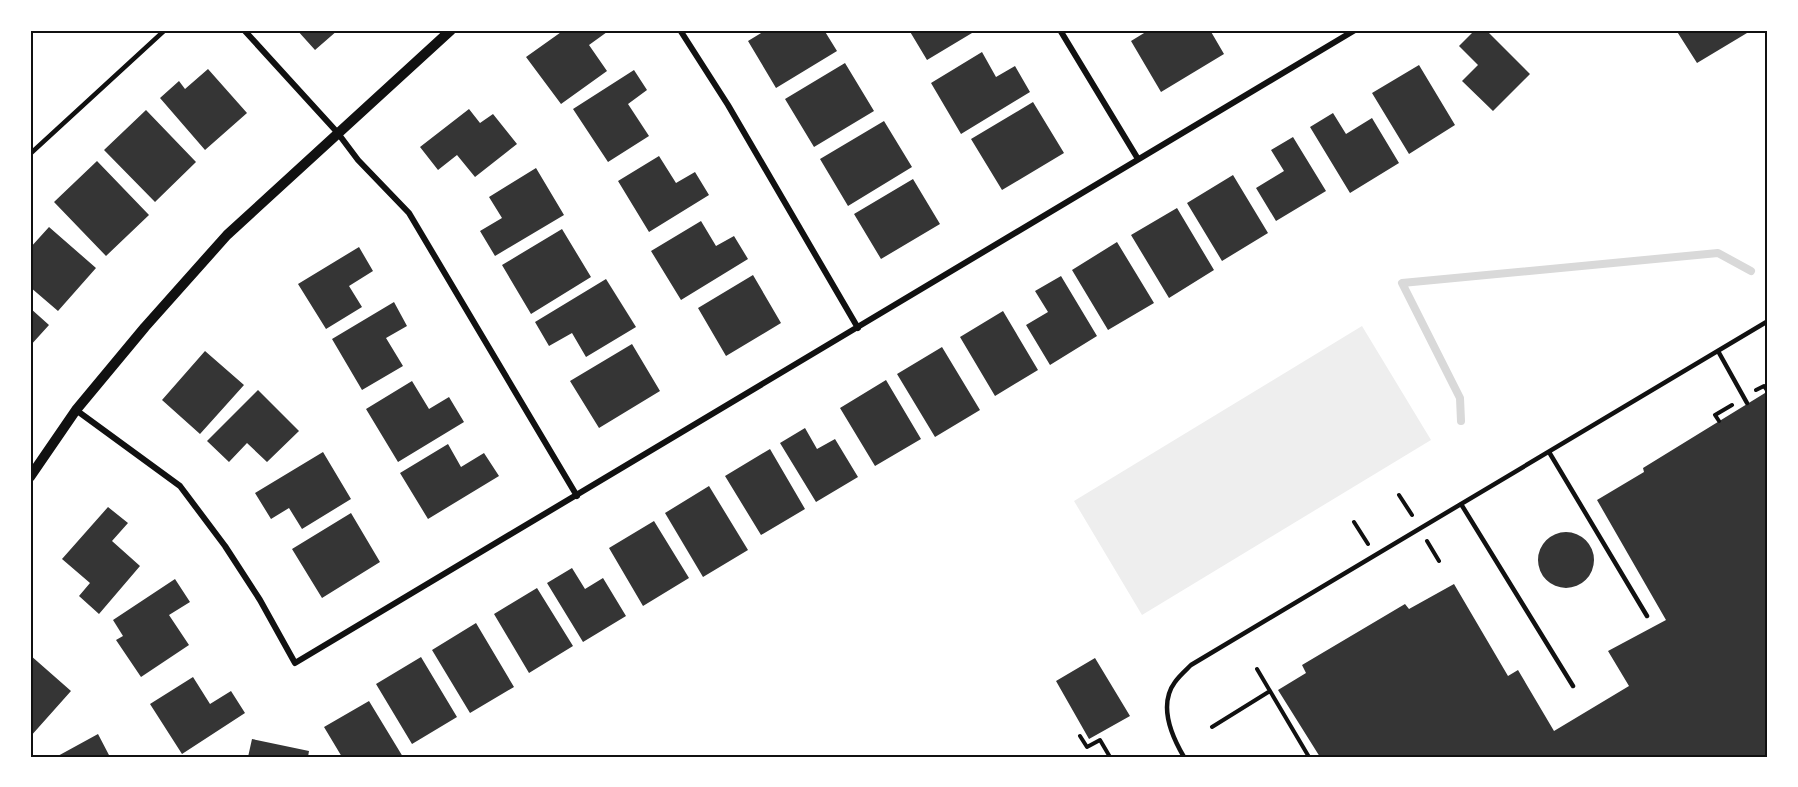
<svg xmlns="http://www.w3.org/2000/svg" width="1798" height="787" font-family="Manrope,sans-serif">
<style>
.green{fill:#eee}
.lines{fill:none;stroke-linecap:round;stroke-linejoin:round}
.stream{stroke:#d9d9d9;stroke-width:8}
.building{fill:#353535}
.path{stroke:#111;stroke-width:4}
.service{stroke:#111;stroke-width:4.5}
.minor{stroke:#111;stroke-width:6}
.tertiary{stroke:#111;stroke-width:10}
.neatline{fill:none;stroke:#111;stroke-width:2}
</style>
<rect width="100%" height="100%" fill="#fff"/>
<path class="green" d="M 1362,326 L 1431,440 L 1142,615 L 1074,501 Z"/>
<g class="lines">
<path class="stream" d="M 1461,421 L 1460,398 L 1402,283 L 1718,253 L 1751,271"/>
</g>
<path class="building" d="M 297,30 L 338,30 L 315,50 Z
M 564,30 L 605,30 L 607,32 L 589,45 L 607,71 L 561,104 L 526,57 Z
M 766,30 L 824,30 L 837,51 L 776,88 L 748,41 Z
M 909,30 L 977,30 L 927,60 Z
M 1149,30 L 1210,30 L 1224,54 L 1161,92 L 1131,41 Z
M 1475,30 L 1486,30 L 1530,74 L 1493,111 L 1462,81 L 1478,65 L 1459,46 Z
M 1676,30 L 1752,30 L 1697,63 Z
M 982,52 L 996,77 L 1015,66 L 1030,92 L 961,134 L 931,83 Z
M 845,63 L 874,111 L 814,147 L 785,99 Z
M 1419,65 L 1455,125 L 1409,154 L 1372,93 Z
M 208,69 L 247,113 L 205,150 L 160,98 L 179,81 L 185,89 Z
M 634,70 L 647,90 L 628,104 L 649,136 L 608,162 L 573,109 Z
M 1033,102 L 1064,153 L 1002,190 L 971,139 Z
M 469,109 L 480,123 L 493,114 L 517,144 L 475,177 L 457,155 L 438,170 L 420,147 Z
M 146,110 L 196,162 L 155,202 L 104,150 Z
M 1333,113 L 1346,134 L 1372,118 L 1399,163 L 1350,193 L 1310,127 Z
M 884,121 L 912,167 L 848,206 L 820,159 Z
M 1293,137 L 1326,191 L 1276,221 L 1256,188 L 1284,171 L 1271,150 Z
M 659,156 L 676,183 L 695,172 L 709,195 L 649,232 L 618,181 Z
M 97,161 L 149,215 L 106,256 L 54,202 Z
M 536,168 L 564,215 L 495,256 L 480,231 L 502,218 L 489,197 Z
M 1233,175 L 1268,233 L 1222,261 L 1187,203 Z
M 913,179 L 940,224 L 881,259 L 854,214 Z
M 1177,208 L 1214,270 L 1169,298 L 1131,235 Z
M 701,221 L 716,246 L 734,236 L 748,259 L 681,300 L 651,251 Z
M 49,227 L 96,268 L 58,311 L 30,287 L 30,248 Z
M 562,229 L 591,277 L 531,314 L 502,265 Z
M 1117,242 L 1154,303 L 1108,330 L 1072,270 Z
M 359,247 L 373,271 L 349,286 L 362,307 L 326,329 L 298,284 Z
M 753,275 L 781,323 L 726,356 L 698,308 Z
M 1061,276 L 1097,336 L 1050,365 L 1026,325 L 1048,312 L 1035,291 Z
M 606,279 L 636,327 L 586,357 L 572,333 L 549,346 L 535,322 Z
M 394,302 L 407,326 L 386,338 L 403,366 L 362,390 L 332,339 Z
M 30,308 L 49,325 L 30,346 Z
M 1003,311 L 1038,370 L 995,396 L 960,337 Z
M 632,344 L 660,391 L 599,428 L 570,381 Z
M 942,347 L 980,410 L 935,437 L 897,374 Z
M 205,351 L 244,385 L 200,434 L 162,400 Z
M 886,380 L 921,439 L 875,466 L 840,408 Z
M 412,381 L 429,409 L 449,397 L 464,422 L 398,462 L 366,409 Z
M 258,390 L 299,431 L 267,462 L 247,443 L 229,462 L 207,441 Z
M 1765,393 L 1768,398 L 1768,757 L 1320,757 L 1278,690 L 1306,673 L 1302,665 L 1405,604 L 1409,609 L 1454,584 L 1508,676 L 1518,670 L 1554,731 L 1629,686 L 1608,651 L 1666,620 L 1597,500 L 1644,472 L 1643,468 Z
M 805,428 L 817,449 L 835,439 L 858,477 L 816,502 L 780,443 Z
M 448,444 L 461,467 L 484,453 L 499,476 L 428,519 L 400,473 Z
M 770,449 L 805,509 L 761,535 L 725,476 Z
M 323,452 L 351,499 L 302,529 L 289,508 L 271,519 L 255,493 Z
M 709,486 L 748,550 L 703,577 L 665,513 Z
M 108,507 L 128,523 L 112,541 L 140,566 L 99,614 L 79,596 L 90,583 L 62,559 Z
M 351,513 L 380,562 L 322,598 L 292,549 Z
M 654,521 L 689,578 L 643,606 L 609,548 Z
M1538 560a28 28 0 1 1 56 0a28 28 0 1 1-56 0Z
M 572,568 L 585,589 L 603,578 L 626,616 L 583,642 L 547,583 Z
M 175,579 L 190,602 L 169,615 L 189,645 L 141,677 L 116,640 L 123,636 L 113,620 Z
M 537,588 L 573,646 L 529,673 L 494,614 Z
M 476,623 L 514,687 L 470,713 L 432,650 Z
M 30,655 L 71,691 L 30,737 Z
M 421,657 L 457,717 L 412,744 L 376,684 Z
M 1095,658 L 1130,716 L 1089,739 L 1056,681 Z
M 193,677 L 210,704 L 231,691 L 245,713 L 182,754 L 150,704 Z
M 369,701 L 403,757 L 342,757 L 324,727 Z
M 98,734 L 110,757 L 56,757 Z
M 252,739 L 309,751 L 308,757 L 248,757 Z"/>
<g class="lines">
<path class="path" d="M 1756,390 L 1764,386 L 1768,392
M 1719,421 L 1715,415 L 1732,405
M 1399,495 L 1412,515
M 1354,522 L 1368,544
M 1427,541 L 1439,561
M 1257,669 L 1309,757
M 1212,727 L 1270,691
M 1080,736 L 1087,747 L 1100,740 L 1110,757"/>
<path class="service" d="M 30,154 L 165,30
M 1718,351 L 1747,403
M 1549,452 L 1647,616
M 1461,504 L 1573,686
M 1184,757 C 1171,735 1158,705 1175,682 C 1179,676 1186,670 1191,665 L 1768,321"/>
<path class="minor" d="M 244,30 L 337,132 L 358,160 L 409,213 L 577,496
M 680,30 L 728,105 L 858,328
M 1060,30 L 1138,159
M 76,410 L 180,486 L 225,546 L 260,600 L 295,663 L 1355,30"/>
<path class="tertiary" d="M 30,477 L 76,410 L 145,327 L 227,235 L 451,30"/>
</g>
<rect width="1798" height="787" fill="none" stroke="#ffffff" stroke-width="63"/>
<rect x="32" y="32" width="1734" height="724" class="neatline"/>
</svg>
